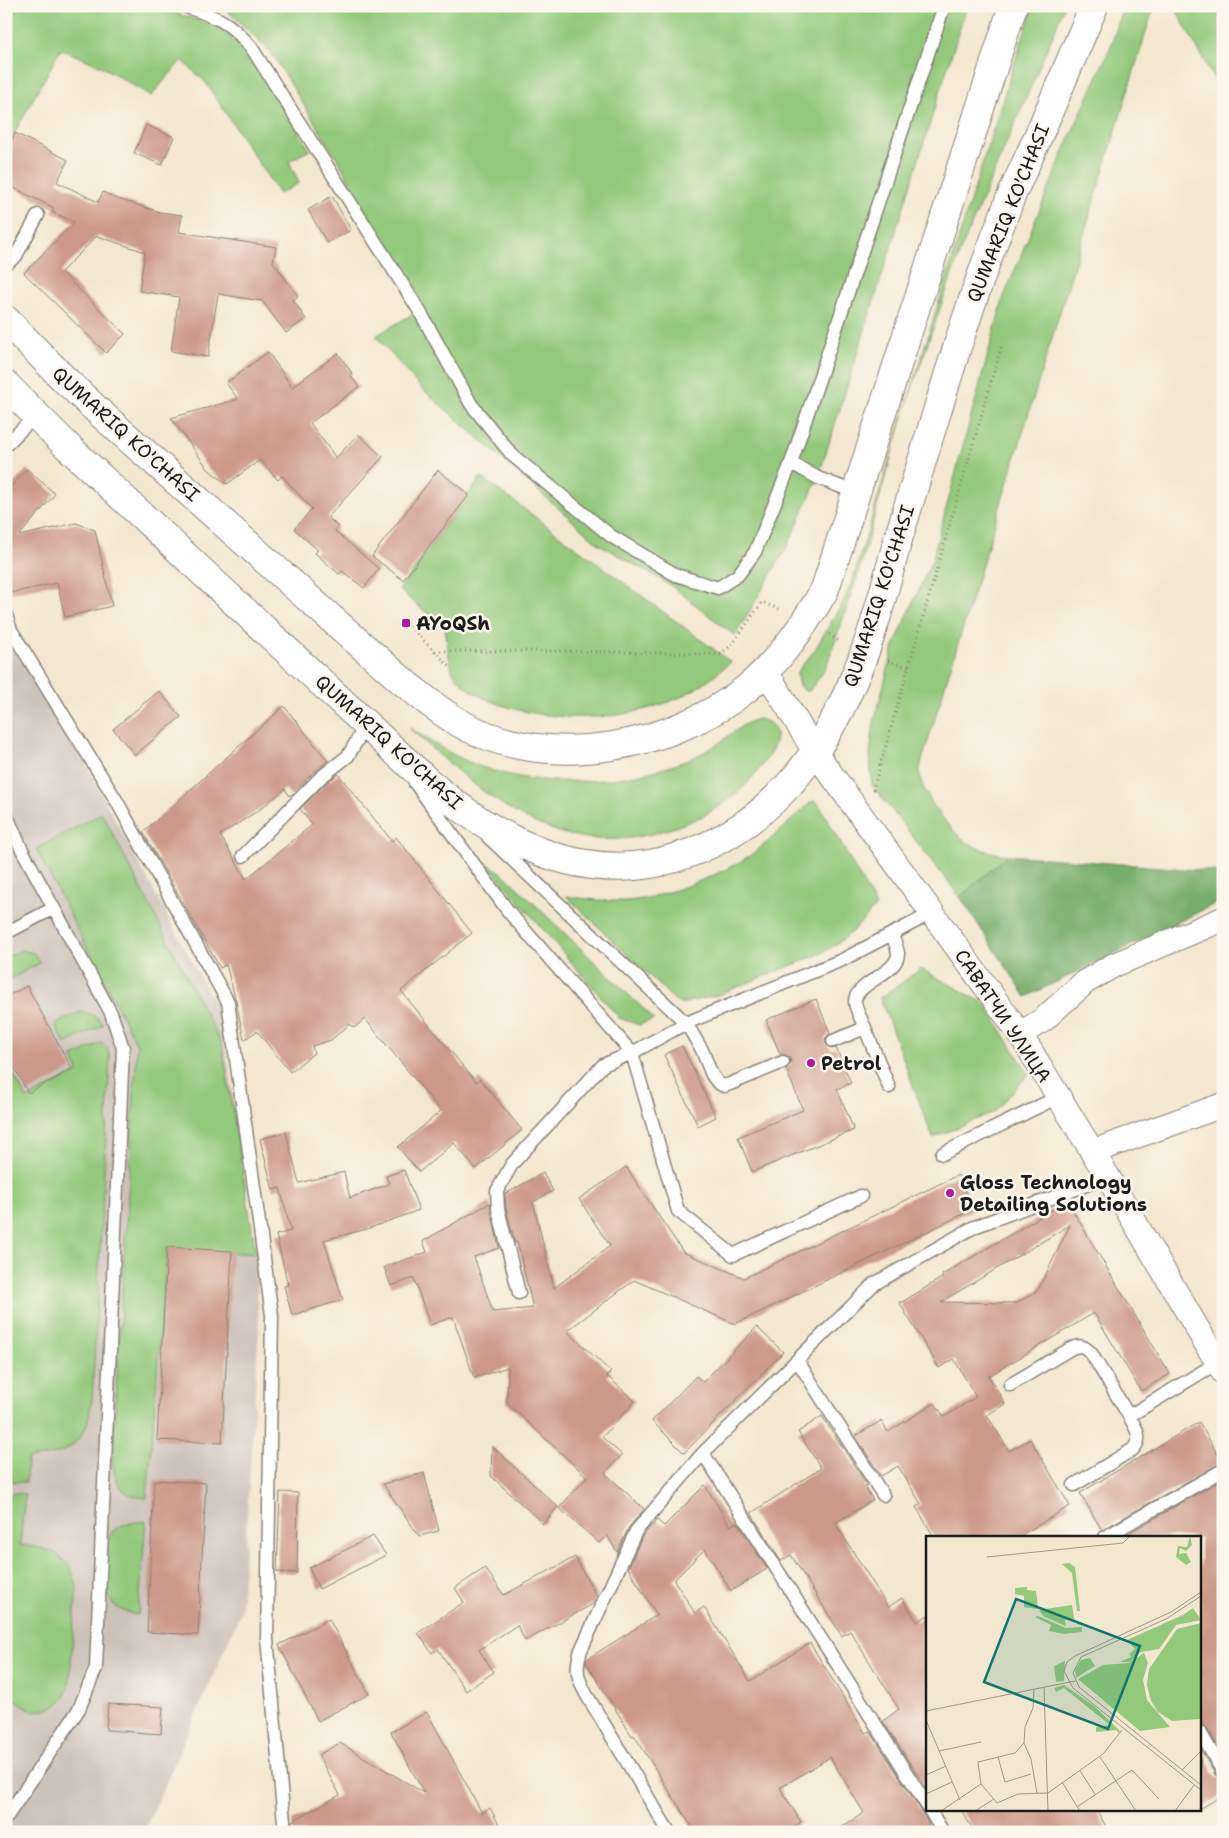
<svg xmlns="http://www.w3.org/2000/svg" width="1229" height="1838" font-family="'Shantell Sans',sans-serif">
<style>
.industrial{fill:#cdc2b9}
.green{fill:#93c97b;stroke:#58724c}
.forest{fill:#76ad6b;stroke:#496444}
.building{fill:#cc9889;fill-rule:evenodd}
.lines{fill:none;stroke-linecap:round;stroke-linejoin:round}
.service-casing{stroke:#888276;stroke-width:15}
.minor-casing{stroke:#888276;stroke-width:26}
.primary-casing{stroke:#888276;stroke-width:30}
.path{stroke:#888276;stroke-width:3;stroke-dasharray:1 4;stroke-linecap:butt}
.service{stroke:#fff;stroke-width:12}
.minor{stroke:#fff;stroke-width:24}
.primary{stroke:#fff;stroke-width:28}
.poi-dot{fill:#b5179e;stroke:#fbf7ec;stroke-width:2}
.labels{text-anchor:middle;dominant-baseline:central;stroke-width:5;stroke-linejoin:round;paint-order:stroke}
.street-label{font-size:19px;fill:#1c1c1c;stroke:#fbf7ec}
.poi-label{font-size:19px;font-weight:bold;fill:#1c1c1c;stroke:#fbf7ec;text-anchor:start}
.inset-road{fill:none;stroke:#9e9688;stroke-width:1}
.view{fill:#0f766e;fill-opacity:0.15;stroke:#0f766e;stroke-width:2.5}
.inset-edge{fill:none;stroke:#1c1c1c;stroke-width:2.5}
</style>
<rect width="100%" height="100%" fill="#fbf7ec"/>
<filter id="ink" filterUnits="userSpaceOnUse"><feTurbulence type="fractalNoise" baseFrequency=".02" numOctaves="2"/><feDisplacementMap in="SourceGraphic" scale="10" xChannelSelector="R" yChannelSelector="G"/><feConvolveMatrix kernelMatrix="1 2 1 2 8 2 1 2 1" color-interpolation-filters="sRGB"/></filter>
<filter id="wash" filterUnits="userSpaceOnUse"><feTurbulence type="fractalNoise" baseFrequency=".0096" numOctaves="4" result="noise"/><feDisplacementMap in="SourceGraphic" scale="20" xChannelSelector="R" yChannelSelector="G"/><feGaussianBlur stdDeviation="1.12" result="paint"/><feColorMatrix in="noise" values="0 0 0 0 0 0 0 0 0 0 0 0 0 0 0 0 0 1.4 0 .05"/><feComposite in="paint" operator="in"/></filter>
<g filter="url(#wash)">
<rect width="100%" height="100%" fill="#f4e7d0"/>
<path class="industrial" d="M 6,609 L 112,814 L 222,1017 L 256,1254 L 259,1326 L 241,1612 L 153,1812 L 142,1832 L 6,1832 Z"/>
<path class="green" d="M 6,6 L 153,6 L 219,27 L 249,54 L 310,150 L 289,161 L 299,183 L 279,194 L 206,83 L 182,60 L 151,96 L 101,66 L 61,49 L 6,148 Z
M 222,6 L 967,6 L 818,478 L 787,547 L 735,636 L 673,587 L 599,544 L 419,386 L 376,336 L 419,310 L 341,165 L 271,52 Z
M 1033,6 L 1064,6 L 1053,35 L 961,249 L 903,414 L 857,578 L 826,667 L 814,685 L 809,691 L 805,691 L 799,686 L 797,677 L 797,672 L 816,648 L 845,598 L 853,579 C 912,387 971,196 1033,6 Z
M 1124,6 L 1154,6 L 924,754 C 922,760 918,770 920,777 C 923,796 954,836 971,845 C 983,851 995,853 1008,855 L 960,897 L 872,785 L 870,754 L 874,722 L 894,646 L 932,560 L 1003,299 L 1066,146 L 1110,48 Z
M 1174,6 L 1223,6 L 1223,95 Z
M 481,477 L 731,662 C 714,676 694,692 674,700 C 653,708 630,714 608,716 C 564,721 479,713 453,672 C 449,665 447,637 445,628 L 399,590 Z
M 758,719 C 783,723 778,742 767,758 C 742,795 716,813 675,827 C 559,868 490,800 409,728 C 428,739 448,753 469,762 C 533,790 621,786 685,761 C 697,756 709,750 719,743 C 731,735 743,722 758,719 Z
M 814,801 L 818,803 L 876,906 C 859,926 843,942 820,954 L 715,996 L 679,1004 L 566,896 C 586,899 607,902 627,901 C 663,898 727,873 755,852 C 775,837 792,819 810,803 Z
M 102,813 L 222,1045 L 256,1254 L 167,1248 L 147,1498 C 120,1496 117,1485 112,1461 L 137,1045 L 36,849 Z
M 486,863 L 501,872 L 654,1019 L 639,1025 L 619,1018 Z
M 22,950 L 34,953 L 40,963 L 6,981 L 6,957 Z
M 921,969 L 984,1003 L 1029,1074 L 994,1112 L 933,1138 L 880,998 Z
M 80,1012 C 91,1013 97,1016 103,1025 L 65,1044 L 55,1024 Z
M 101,1043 L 107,1047 L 110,1058 L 92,1400 C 90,1408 89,1419 86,1427 C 74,1453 53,1456 27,1459 L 26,1482 L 13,1482 L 6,1467 L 6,1061 L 27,1099 L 78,1072 L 73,1057 Z
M 11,1493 L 25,1494 L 20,1545 L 36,1547 L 56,1553 L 71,1568 L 77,1586 L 69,1687 L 64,1698 L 55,1706 L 45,1710 L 32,1711 L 6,1693 L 6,1503 Z
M 146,1521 L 138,1615 C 103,1609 105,1590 106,1561 C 107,1550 105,1539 113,1531 C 122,1523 135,1522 146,1521 Z"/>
<path class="forest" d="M 1008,855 L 1223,872 L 1223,900 L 1026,997 L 960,897 Z"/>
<g id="blocks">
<path class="building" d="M 146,125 L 174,137 L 162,165 L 134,153 Z
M 15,133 L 68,160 L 57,182 L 98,202 L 103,192 L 115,198 L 160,212 L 182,215 L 179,232 L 276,247 L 273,262 L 298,296 L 293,300 L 306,319 L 286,333 L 262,301 L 218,294 L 208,357 L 171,351 L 179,297 L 139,291 L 145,252 L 97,236 L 61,272 L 125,334 L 106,353 L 24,273 L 74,222 L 52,212 L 54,208 L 6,184 L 6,152 Z
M 332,196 L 351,230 L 327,243 L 308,210 Z
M 268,352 L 292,387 L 338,353 L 352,373 L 350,375 L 359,387 L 310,423 L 336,458 L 358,434 L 383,457 L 328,517 L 338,527 L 335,531 L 379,569 L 364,588 L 342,571 L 339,574 L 315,553 L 318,550 L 294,529 L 312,509 L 282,476 L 278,480 L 260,460 L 227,484 L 209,470 L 171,418 L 238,399 L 226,383 Z
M 27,469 L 55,494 L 19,536 L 76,523 L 95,530 L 112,606 L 65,617 L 57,583 L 11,593 L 6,572 L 6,509 L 11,497 L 6,492 Z
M 438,470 L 469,495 L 403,580 L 372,556 Z
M 159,691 L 181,717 L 135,755 L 113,729 Z
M 284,706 L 328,761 L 314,772 L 290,796 L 285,789 L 259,810 L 220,835 L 246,879 L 312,825 L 300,809 L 325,784 L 338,774 L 392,841 L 396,837 L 472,933 L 401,991 L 476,1082 L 480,1079 L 522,1130 L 476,1169 L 454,1143 L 419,1172 L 398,1147 L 441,1111 L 365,1019 L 354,1028 L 350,1024 L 331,1040 L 312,1046 L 314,1053 L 290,1072 L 257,1031 L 244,1040 L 236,1001 L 226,965 L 220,968 L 143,832 Z
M 27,986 L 72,1069 L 28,1093 L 6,1052 L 6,997 Z
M 816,999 L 830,1033 L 825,1039 L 826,1044 L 831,1049 L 836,1048 L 851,1083 L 837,1089 L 854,1130 L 752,1172 L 738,1137 L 803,1110 L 786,1069 L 791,1064 L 790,1058 L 785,1054 L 780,1054 L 766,1020 Z
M 682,1046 L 716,1117 L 698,1126 L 664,1055 Z
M 286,1132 L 299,1183 L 344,1172 L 350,1198 L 389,1184 L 386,1176 L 404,1170 L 419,1210 L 367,1229 L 324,1240 L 343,1300 L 292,1315 L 284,1286 L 288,1285 L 276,1235 L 291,1231 L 280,1188 L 273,1190 L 260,1139 Z
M 626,1167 L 683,1252 L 744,1278 L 958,1175 L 974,1209 L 735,1324 L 634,1280 L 567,1331 L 611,1372 L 607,1376 L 635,1401 L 602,1437 L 622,1455 L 605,1473 L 644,1509 L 629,1527 L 617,1552 L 607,1535 L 599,1543 L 559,1508 L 587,1477 L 507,1403 L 508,1367 L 474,1378 L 453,1317 L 430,1325 L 414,1278 L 391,1286 L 384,1267 L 427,1252 L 423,1241 L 490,1203 L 499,1248 L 474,1257 L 493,1312 L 533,1308 L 517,1242 L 515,1243 L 506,1208 L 505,1194 L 543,1173 L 553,1191 L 533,1202 L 554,1288 L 610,1246 L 579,1199 Z
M 1067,1201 L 1170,1374 L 1141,1391 L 1094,1313 L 989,1376 L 1005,1404 L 987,1415 L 1009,1451 L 1030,1439 L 1070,1506 L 1018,1537 L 934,1537 L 916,1507 L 921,1504 L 898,1466 L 881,1476 L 855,1436 L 881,1421 L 888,1432 L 935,1403 L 944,1417 L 976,1397 L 954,1359 L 939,1368 L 899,1302 L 902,1302 L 943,1277 L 942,1275 ZM 1070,1225 L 1038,1290 L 1017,1303 L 941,1302 Z
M 167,1247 L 232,1251 L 222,1443 L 157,1440 Z
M 757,1327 L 783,1352 L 684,1453 L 652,1421 L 696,1376 L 703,1382 Z
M 822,1416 L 867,1485 L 864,1486 L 873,1500 L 835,1523 L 888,1607 L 902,1598 L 917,1622 L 928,1615 L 928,1791 L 883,1721 L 899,1709 L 850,1631 L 842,1636 L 791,1555 L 781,1561 L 751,1513 L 821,1468 L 798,1432 Z
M 1199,1422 L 1222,1462 L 1102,1530 L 1080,1493 Z
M 492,1446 L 558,1507 L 543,1524 L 491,1476 Z
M 424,1473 L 439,1531 L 419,1536 L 383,1484 Z
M 1223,1479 L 1223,1755 L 1207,1728 L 1200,1724 L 1200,1537 L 1122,1537 Z
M 154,1480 L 206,1483 L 198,1635 L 147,1632 Z
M 705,1485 L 730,1526 L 737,1522 L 767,1569 L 731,1591 L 705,1549 L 674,1580 L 695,1613 L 704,1607 L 750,1681 L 810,1643 L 865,1733 L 870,1731 L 922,1812 L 928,1823 L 928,1832 L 833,1832 L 864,1813 L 830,1757 L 780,1788 L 801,1822 L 786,1832 L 695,1832 L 634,1735 L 632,1736 L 586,1662 L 587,1659 L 657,1615 L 628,1568 L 643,1535 L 657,1520 L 664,1526 Z
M 280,1492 L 298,1493 L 297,1573 L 277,1572 Z
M 373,1536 L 386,1555 L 319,1589 L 309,1568 Z
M 575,1557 L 597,1597 L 593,1604 L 525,1641 L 517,1625 L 479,1650 L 494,1672 L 466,1691 L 438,1649 L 432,1653 L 418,1633 L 464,1602 L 455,1588 L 485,1568 L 504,1595 Z
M 329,1619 L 369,1694 L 318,1721 L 279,1645 Z
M 108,1704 L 163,1707 L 161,1734 L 106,1730 Z
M 427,1712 L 482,1813 L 490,1808 L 503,1832 L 293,1832 L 292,1821 L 340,1795 L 318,1755 L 340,1743 L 424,1793 L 391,1732 Z
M 1200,1749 L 1216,1776 L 1223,1780 L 1223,1795 L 1200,1809 Z
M 961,1809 L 1096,1809 L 1109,1832 L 974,1832 Z"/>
</g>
</g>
<g filter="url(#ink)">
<use href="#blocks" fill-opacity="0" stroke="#888276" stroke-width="1"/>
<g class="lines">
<defs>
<path id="service" d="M 184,6 C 216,17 228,20 251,47 L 419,310 L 471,404 L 512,455 L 611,536 L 676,575 L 718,588 L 738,575 L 755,552 L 791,463 L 944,6
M 6,264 L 16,256 L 38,215
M 6,445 L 36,415
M 791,463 L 818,478 L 857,493
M 6,615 L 11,630 L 116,800 L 228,1002 L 272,1315 L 267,1639 L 285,1832
M 415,783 L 508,911 L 632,1053 L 678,1211 L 733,1255 L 861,1196
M 6,814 L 21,848 L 111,1013 L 123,1048 L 96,1668 L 79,1709 L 6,1818
M 488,837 L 686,1023 L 702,1050 L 712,1075 L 718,1083 L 724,1086 L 730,1084 L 783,1062
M 243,856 L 320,778 L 348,756 L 367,723
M 6,933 L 54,908
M 865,1028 L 889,1087
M 833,1041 L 865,1028 C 862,1020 856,1011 855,1002 C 854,983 899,973 898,953 C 897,947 894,940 891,934
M 942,1154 L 1058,1097
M 519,1293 L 498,1209 L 497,1191 L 512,1164 L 603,1065 L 632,1053 L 686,1023 L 842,960 L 932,913
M 797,1360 L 883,1495
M 1010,1385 L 1070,1349 C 1080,1344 1084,1346 1091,1353 L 1129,1416 L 1217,1363
M 703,1453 L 928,1807
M 1074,1485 L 1132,1450 C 1144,1439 1136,1428 1129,1416
M 1105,1537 L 1223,1470
M 1200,1732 L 1223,1772
M 929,1809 L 943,1832
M 669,1832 L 586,1694 C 577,1677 575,1669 581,1650 L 636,1531 L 703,1453 L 874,1284 L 974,1227 L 1108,1177"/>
<path id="minor" d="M 766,671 L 815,752 L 1020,1034 L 1108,1177 L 1223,1372
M 1020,1034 L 1043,1020 L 1085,982 L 1114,965 L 1223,919
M 1092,1152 L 1223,1105"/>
<path id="primary" d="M 6,320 L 64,379 L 100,413 C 175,480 250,546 325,613 C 350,635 375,657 400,679 C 421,696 442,714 467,727 C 552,771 673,747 746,689 C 779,662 804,626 825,589 L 1013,6
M 6,385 L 66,445 L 426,780 C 491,836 572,882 660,862 C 758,839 819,764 856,674 C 875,630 886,582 899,536 C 920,468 940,400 962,332 C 976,289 992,245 1009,202 C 1017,181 1028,160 1037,139 C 1056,95 1075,51 1094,6"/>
</defs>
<use href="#service" class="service-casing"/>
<use href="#minor" class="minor-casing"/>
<use href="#primary" class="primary-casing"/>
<path class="path" d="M 406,623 L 450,667
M 829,634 L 840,642
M 435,651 L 563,651 L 720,654 L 731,646 L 762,602 L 781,610
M 888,661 L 909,667
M 873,790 L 1002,344"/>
<use href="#service" class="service"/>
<use href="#minor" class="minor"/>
<use href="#primary" class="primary"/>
</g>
</g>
<g class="poi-dot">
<rect x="401" y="618" width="10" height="10" rx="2.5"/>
<circle cx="811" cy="1063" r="5"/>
<circle cx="950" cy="1193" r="5"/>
</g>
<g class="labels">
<g class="street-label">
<text transform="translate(1008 213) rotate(-68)">QUMARIQ KO'CHASI</text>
<text transform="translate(126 434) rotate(42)">QUMARIQ KO'CHASI</text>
<text transform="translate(879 596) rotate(-72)">QUMARIQ KO'CHASI</text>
<text transform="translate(389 742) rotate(42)">QUMARIQ KO'CHASI</text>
<text transform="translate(1003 1016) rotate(56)">САВАТЧИ УЛИЦА</text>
</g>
<g class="poi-label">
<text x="416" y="623">AYoQSh</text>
<text x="821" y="1063">Petrol</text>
<text x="960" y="1182">Gloss Technology<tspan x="960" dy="22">Detailing Solutions</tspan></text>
</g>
</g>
<g transform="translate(926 1536)">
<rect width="275" height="275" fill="#f4e7d0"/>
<path d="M 264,0 L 266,9 L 260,15 L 254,12 L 253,18 L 260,17 L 265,26 L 260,29 L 250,21 L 252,10 L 261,11 ZM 143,27 L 149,31 L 154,75 L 151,75 L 146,37 L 136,28 ZM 101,51 L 101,54 L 110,55 L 112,73 L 98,71 L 98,60 L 89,58 L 89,52 ZM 146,69 L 149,87 L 147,83 L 139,84 L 140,90 L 117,80 L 113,74 ZM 267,72 L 275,84 L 250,89 L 233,113 L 215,116 L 204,126 L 194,126 L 205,121 L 203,118 L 209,113 L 201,104 L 257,79 ZM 112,80 L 140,92 L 156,91 L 156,96 L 138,98 L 123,95 L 125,89 L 109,81 ZM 275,87 L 275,183 L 246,185 L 232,176 L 225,165 L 221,149 L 223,133 L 251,93 ZM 218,117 L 222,127 L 217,144 L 221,164 L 244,191 L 214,195 L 152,143 L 177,129 L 203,127 ZM 164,122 L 169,130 L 150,142 L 149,134 L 155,124 ZM 139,125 L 138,145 L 130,146 L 128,130 ZM 138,149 L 168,170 L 194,195 L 193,197 L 190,194 L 170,196 L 170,191 L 184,189 L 138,152 L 130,156 L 128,152 Z" fill="#93c97b"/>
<path class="inset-road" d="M 61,21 L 197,7 L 204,0M 275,56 L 245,76 L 149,120 L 141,126 L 138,135 L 147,152 L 275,254M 275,60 L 240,83 L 155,121 L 147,137 L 153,151 L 275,249M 118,152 L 122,275M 0,175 L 149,145M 0,184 L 34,264M 98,207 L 105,223 L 111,257M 13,215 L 55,206M 72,221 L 79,246 L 105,238M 174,221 L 210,275M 256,234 L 275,215M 154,235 L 169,258M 0,239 L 20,230M 136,246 L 154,275M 55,248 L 71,267 L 92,258 L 122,257 L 177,218 L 196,194M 0,258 L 26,246M 151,271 L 206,234 L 233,263M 15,275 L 55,248 L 52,226 L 89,217 L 98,207 L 99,191 L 107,172 L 108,154M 49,275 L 68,263M 249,275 L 268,249"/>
<path class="view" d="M 90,63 L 214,110 L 182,193 L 58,146 Z"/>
<rect width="275" height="275" class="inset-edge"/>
</g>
<rect width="1229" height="1838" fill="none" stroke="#fbf7ec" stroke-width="25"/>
</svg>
